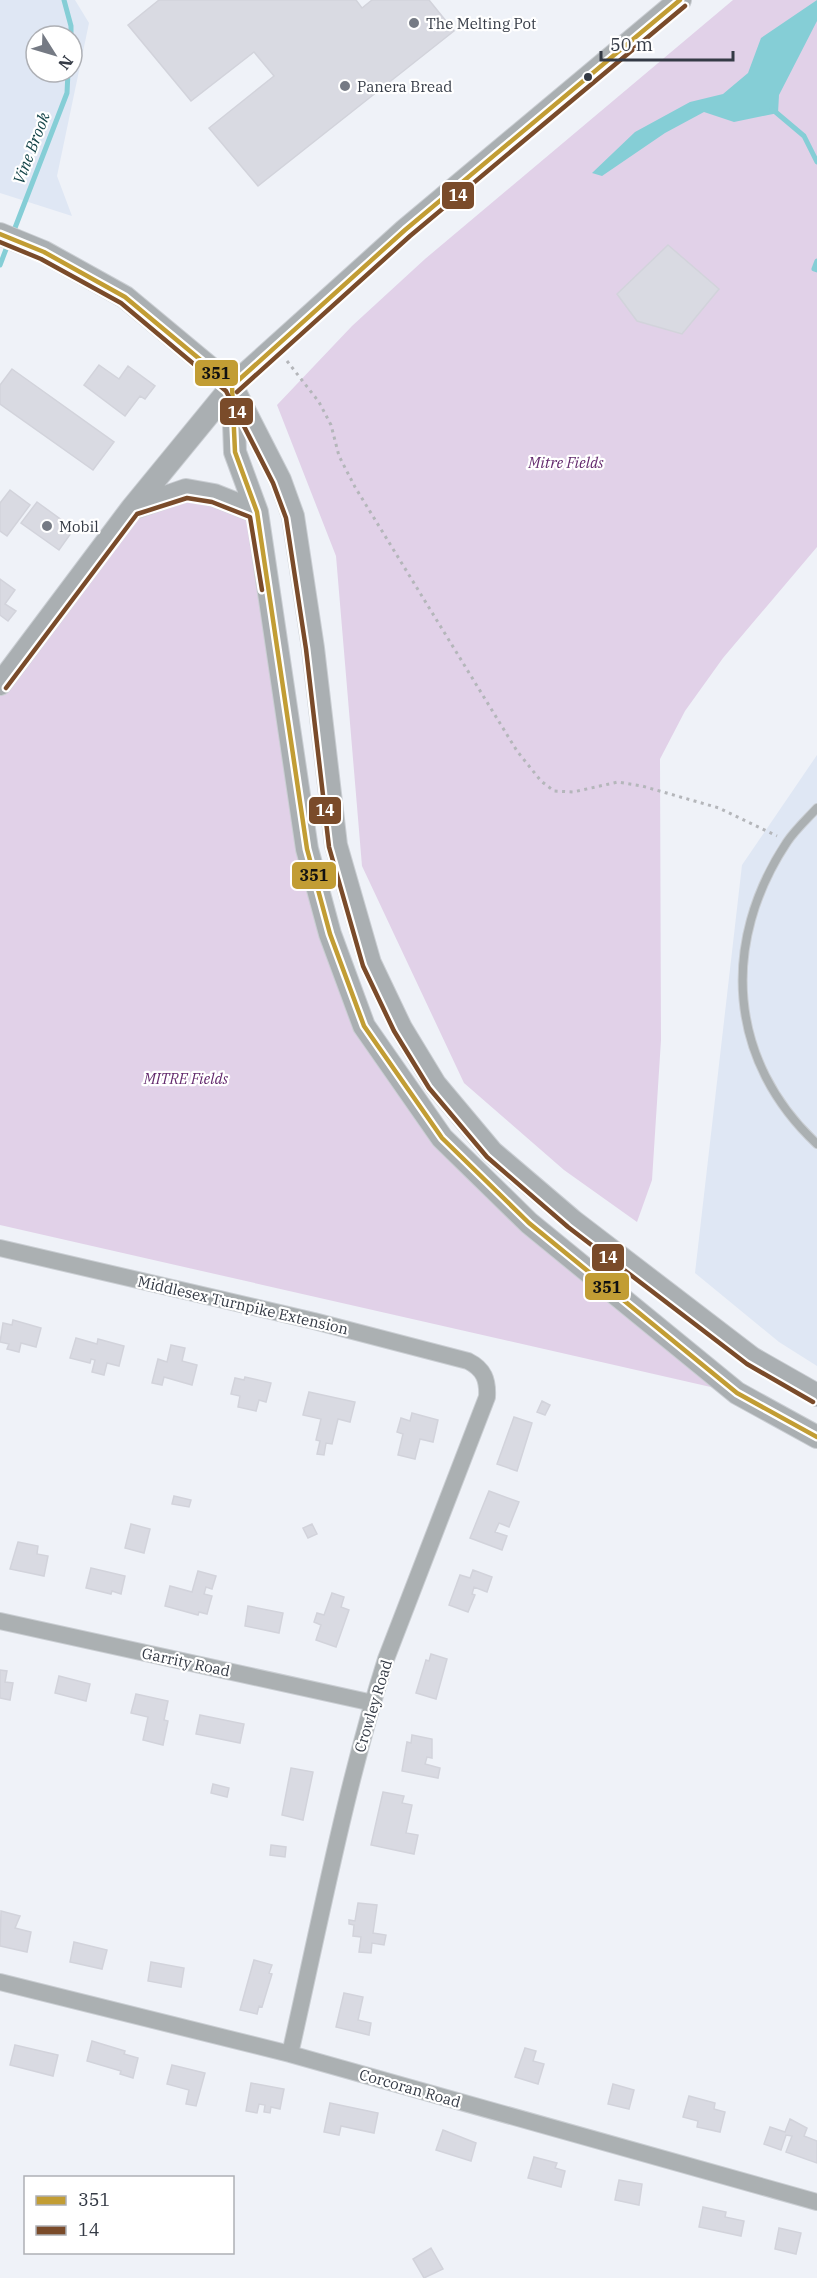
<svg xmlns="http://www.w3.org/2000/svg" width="817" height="2278" font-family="'IBM Plex Serif',serif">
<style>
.built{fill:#dfe7f4;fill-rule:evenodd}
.green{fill:#e1d1e8}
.water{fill:#85ced6}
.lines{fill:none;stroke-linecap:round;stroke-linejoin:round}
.stream{stroke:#85ced6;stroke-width:5}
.building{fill:#d9dae2;stroke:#d2d3db;stroke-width:1.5}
.lane-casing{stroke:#caced3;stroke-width:10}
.street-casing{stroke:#caced3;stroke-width:18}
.secondary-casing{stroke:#caced3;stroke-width:24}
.path{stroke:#b4b6ba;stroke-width:3;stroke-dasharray:3 4.5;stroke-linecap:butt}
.lane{stroke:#abb0b2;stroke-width:8}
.street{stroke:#abb0b2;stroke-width:16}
.secondary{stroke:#aaafb2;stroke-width:22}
.bus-1-casing{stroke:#fff;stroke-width:9}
.bus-2-casing{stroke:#fff;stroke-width:9}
.bus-1{stroke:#c29d34;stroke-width:4.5}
.bus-2{stroke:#7a4b2a;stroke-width:4.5}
.poi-dot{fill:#757a84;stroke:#fff;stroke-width:2}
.bus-dot{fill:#343a45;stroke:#fff;stroke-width:2}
.labels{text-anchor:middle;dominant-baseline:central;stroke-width:4.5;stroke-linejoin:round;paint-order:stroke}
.poi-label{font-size:15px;fill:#343a45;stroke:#fff;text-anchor:start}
.park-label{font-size:15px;font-style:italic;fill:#62286c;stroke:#fff}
.street-label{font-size:15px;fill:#343a45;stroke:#fff}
.water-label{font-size:16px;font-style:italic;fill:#134347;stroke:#fff}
.line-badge{stroke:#fff;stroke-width:2}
.badge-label{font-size:16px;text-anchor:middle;font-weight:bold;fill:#fff}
.pale-badge-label{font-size:16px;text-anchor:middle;font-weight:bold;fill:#111}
</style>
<rect width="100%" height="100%" fill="#eff2f8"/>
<path class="built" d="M 0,0 L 75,0 L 89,23 L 57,176 L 72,216 L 0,193 ZM 36,36 L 72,36 L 72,72 L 36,72 Z
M 817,755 L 817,1366 L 779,1342 L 695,1273 L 742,865 Z"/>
<path class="green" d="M 733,0 L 817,0 L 817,547 L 723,658 L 685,711 L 660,759 L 661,1040 L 652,1180 L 637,1222 L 564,1170 L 464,1083 L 362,866 L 336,556 L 277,405 L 352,326 L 425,259 Z
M 186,490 L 257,512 L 307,849 L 364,1026 L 442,1138 L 737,1393 L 0,1225 L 0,684 L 132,508 Z"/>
<path class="water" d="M 817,0 L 817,21 L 779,95 L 778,113 L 734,122 L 704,112 L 665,133 L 602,176 L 592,173 L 635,132 L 690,102 L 723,94 L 748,73 L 761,38 Z"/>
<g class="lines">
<path class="stream" d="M 64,0 L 71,26 L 71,36
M 772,109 L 804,136 L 817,162
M 13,233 L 67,93 L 68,72
M 817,261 L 814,269 L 817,270
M 0,265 L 8,244"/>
</g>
<path class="building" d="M 159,0 L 356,0 L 362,8 L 372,0 L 429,0 L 454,31 L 258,186 L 209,128 L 274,76 L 254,52 L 191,101 L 128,25 Z
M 668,245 L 719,289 L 682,334 L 637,321 L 617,294 Z
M 99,365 L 119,379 L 128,366 L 155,386 L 145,399 L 140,396 L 125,416 L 84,385 Z
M 12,369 L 114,442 L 93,470 L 0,404 L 0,385 Z
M 10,490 L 30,505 L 7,536 L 0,531 L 0,503 Z
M 37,502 L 74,529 L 59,550 L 21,523 Z
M 0,579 L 15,590 L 5,604 L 16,611 L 8,621 L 0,615 Z
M 13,1320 L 41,1328 L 36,1347 L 21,1343 L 19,1352 L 7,1349 L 9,1344 L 0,1342 L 3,1323 L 12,1325 Z
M 76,1338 L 97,1344 L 98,1339 L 124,1346 L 119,1366 L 107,1363 L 104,1375 L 92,1372 L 95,1360 L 91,1359 L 90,1363 L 70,1358 Z
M 171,1345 L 185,1348 L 182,1361 L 197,1365 L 192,1385 L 164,1377 L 162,1385 L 152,1383 L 158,1359 L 167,1362 Z
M 245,1377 L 271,1383 L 266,1402 L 259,1400 L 256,1411 L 238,1407 L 240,1396 L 231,1394 L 235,1378 L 244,1380 Z
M 309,1392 L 355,1402 L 350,1422 L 338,1419 L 332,1444 L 326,1443 L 324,1455 L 317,1454 L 320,1441 L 316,1440 L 321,1419 L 303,1415 Z
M 542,1401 L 550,1405 L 545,1415 L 537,1412 Z
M 412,1413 L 438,1420 L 433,1442 L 420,1439 L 415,1459 L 398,1455 L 403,1434 L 397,1432 L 401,1418 L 410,1421 Z
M 514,1417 L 532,1423 L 517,1471 L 497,1464 Z
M 489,1491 L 519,1502 L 509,1527 L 499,1523 L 495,1532 L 507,1536 L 502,1550 L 470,1538 Z
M 174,1496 L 191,1500 L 189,1507 L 172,1504 Z
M 131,1524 L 150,1529 L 144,1553 L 125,1548 Z
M 312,1524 L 317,1534 L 308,1538 L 303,1528 Z
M 18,1542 L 38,1546 L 37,1554 L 48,1556 L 44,1576 L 10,1569 Z
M 91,1568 L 125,1576 L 121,1594 L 112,1591 L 111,1594 L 86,1588 Z
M 473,1570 L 492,1577 L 487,1592 L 474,1587 L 472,1594 L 475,1595 L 468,1612 L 449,1605 L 460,1575 L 470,1578 Z
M 198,1571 L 216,1576 L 212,1589 L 206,1587 L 204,1594 L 212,1596 L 207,1614 L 199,1612 L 198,1615 L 165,1606 L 170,1586 L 192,1592 Z
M 332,1593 L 344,1597 L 341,1607 L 349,1610 L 336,1647 L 316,1640 L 321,1625 L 314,1622 L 317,1613 L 324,1615 Z
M 248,1606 L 283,1613 L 279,1633 L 245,1626 Z
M 431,1654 L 447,1659 L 436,1699 L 416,1693 L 426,1660 L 429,1661 Z
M 0,1670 L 7,1671 L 5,1682 L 13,1683 L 10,1700 L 0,1698 Z
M 59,1676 L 90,1684 L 86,1701 L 55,1693 Z
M 136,1694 L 168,1701 L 164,1720 L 168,1721 L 163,1745 L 143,1740 L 148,1717 L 131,1713 Z
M 200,1715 L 244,1724 L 240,1743 L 196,1734 Z
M 412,1735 L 432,1739 L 432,1758 L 427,1757 L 425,1764 L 440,1768 L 438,1778 L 402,1771 L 407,1742 L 411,1743 Z
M 291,1768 L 313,1772 L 303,1820 L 282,1815 Z
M 213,1784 L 229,1788 L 227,1797 L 211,1793 Z
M 383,1792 L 404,1796 L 402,1803 L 412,1805 L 406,1833 L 418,1835 L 414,1854 L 371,1845 Z
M 271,1845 L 286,1847 L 285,1857 L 270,1855 Z
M 358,1903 L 377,1905 L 373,1933 L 386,1935 L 384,1945 L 372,1943 L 371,1953 L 359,1952 L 361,1937 L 353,1936 L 354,1925 L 349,1924 L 349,1920 L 355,1921 Z
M 1,1911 L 20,1916 L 15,1928 L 31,1932 L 27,1952 L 0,1946 Z
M 74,1942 L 107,1950 L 102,1969 L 70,1962 Z
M 254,1960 L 272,1965 L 269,1973 L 272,1974 L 262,2007 L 259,2006 L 257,2014 L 240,2010 Z
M 151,1962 L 184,1968 L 181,1987 L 148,1981 Z
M 344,1993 L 363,1997 L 358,2020 L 371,2023 L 369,2035 L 336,2027 Z
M 92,2041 L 125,2051 L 124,2054 L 138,2058 L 133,2078 L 120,2074 L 121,2071 L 87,2061 Z
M 15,2045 L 58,2055 L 53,2076 L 10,2065 Z
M 525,2048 L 536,2051 L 533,2061 L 544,2064 L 538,2084 L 515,2077 Z
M 172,2065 L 205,2073 L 196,2106 L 186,2104 L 189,2090 L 167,2084 Z
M 251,2083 L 284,2089 L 280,2109 L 271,2107 L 270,2113 L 264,2112 L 265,2105 L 259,2104 L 257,2113 L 246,2111 Z
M 613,2084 L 634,2090 L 629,2109 L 608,2104 Z
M 689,2096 L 715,2103 L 714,2109 L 725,2112 L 720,2132 L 697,2127 L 698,2121 L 683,2117 Z
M 330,2103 L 378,2113 L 374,2133 L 341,2126 L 339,2135 L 324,2132 Z
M 790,2119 L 807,2128 L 804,2136 L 817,2141 L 817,2163 L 786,2152 L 792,2136 L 786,2135 L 781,2150 L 764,2144 L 770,2127 L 785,2132 Z
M 443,2130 L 476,2143 L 471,2161 L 436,2150 Z
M 534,2157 L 557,2163 L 555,2168 L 565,2171 L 561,2187 L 528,2178 Z
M 619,2180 L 642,2184 L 639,2205 L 615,2200 Z
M 703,2207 L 726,2212 L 725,2217 L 744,2221 L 741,2236 L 699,2227 Z
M 779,2228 L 801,2233 L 796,2254 L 775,2249 Z
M 431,2248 L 443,2269 L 424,2278 L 413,2259 Z"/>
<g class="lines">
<defs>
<path id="lane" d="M 817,808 C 807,819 795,830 787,842 C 720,943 728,1061 817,1144"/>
<path id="street" d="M 0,1248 L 314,1321 L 468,1361 C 484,1369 488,1380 487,1397 L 386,1659 C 345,1789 320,1922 290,2054
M 0,1621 L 373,1703
M 0,1982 L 290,2054 L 817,2202"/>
<path id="secondary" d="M 0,234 L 44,252 L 125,297 L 232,386 L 280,480 L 293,516 L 313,648 L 336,845 L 370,963 L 401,1028 L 435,1084 L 492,1152 L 573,1221 L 752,1358 L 817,1395
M 233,396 L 235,452 L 257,512 L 307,849 L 330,934 L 364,1026 L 442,1138 L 529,1223 L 737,1393 L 817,1437
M 134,508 L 186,490 L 214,495 L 257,512
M 0,684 L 132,508 L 232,386 L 405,230 L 680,0"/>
</defs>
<use href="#lane" class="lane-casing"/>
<use href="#street" class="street-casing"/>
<use href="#secondary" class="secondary-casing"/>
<path class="path" d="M 287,361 L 319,402 L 331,425 L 339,456 L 355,487 L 517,751 L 541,781 L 554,791 L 573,792 L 618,782 L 642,786 L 719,808 L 777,836"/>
<use href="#lane" class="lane"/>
<use href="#street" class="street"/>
<use href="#secondary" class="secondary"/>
<defs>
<path id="bus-1" d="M 0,234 L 44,252 L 125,297 L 232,386 L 235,452 L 257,512 L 307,849 L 330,934 L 364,1026 L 442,1138 L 529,1223 L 737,1393 L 817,1437
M 232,386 L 405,230 L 680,0"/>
<path id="bus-2" d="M 0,242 L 41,259 L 121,303 L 226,391 L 273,483 L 286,518 L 306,649 L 329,847 L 363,966 L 394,1031 L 429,1088 L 487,1157 L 568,1227 L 747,1364 L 813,1402
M 237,392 L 410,236 L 685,6
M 6,688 L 137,514 L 187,498 L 212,502 L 250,517 L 262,590"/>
</defs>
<use href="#bus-1" class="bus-1-casing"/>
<use href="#bus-2" class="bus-2-casing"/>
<use href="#bus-1" class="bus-1"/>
<use href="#bus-2" class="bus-2"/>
</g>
<g class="poi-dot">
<circle cx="414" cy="23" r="6"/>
<circle cx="345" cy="86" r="6"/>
<circle cx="47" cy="526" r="6"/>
</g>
<circle class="bus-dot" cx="588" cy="77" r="5"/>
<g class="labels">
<g class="poi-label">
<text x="426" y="23">The Melting Pot</text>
<text x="357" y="86">Panera Bread</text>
<text x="59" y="526">Mobil</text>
</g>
<g class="park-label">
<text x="566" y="462">Mitre Fields</text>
<text x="186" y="1078">MITRE Fields</text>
</g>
<g class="street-label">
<text transform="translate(243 1305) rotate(13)">Middlesex Turnpike Extension</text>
<text transform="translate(186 1662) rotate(12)">Garrity Road</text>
<text transform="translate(373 1706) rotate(-73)">Crowley Road</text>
<text transform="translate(410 2088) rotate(16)">Corcoran Road</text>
</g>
<g class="water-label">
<text transform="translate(31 148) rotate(-69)">Vine Brook</text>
</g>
</g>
<g class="line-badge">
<rect x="441" y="181" width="34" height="29" rx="6" fill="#7a4b2a"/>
<rect x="194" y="359" width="45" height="28" rx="6" fill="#c29d34"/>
<rect x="219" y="397" width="35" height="29" rx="6" fill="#7a4b2a"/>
<rect x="308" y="796" width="34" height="29" rx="6" fill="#7a4b2a"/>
<rect x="291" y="861" width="46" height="29" rx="6" fill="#c29d34"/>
<rect x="591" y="1243" width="34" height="29" rx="6" fill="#7a4b2a"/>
<rect x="584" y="1272" width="46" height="29" rx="6" fill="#c29d34"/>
</g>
<g class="badge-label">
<text x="458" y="201">14</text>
<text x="237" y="418">14</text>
<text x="325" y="816">14</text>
<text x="608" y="1263">14</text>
</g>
<g class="pale-badge-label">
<text x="216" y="379">351</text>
<text x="314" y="881">351</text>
<text x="607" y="1293">351</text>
</g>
<rect x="24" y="2176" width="210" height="78" fill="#ffffff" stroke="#aeb0b5" stroke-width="1.5"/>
<rect x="36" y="2196" width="30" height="9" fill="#c29d34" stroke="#aeb0b5" stroke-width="1.5"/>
<text x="78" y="2206" font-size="18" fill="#343a45">351</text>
<rect x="36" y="2226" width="30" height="9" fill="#7a4b2a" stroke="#aeb0b5" stroke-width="1.5"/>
<text x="78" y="2236" font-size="18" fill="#343a45">14</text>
<g transform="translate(54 54) rotate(127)"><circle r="28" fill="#ffffff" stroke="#aeb0b5" stroke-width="1.5"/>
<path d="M0-4.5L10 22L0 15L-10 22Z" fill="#757a84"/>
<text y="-9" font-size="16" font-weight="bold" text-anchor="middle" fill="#343a45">N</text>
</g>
<path d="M601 51v9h132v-9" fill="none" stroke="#343a45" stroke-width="3"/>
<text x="610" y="51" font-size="18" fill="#343a45" stroke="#ffffff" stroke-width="4.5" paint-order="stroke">50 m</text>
</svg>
